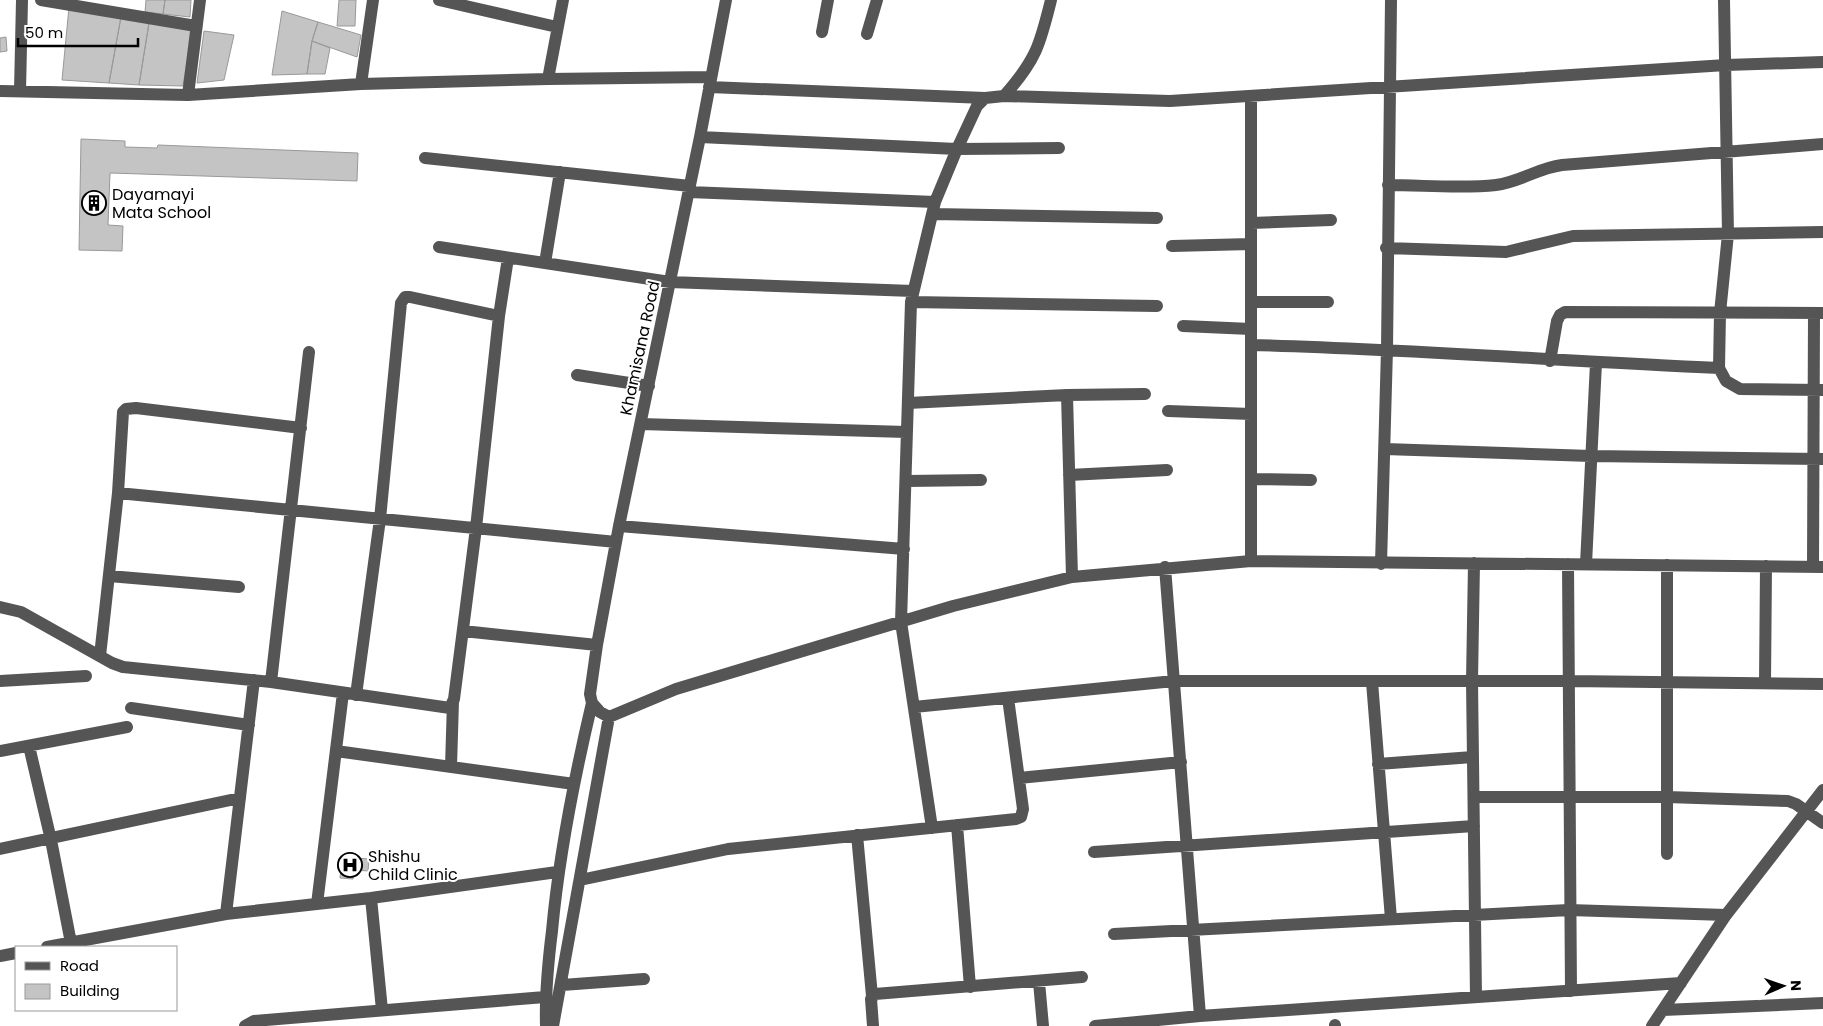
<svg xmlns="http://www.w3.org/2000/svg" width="1823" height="1026" font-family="Poppins,sans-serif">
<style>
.building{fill:#c4c4c4;stroke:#999}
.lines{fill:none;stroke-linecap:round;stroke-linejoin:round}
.minor{stroke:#555;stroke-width:12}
.labels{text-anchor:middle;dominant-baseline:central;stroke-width:4;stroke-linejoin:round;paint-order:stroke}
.poi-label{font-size:16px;fill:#000;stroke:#fff;text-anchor:start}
.street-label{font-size:16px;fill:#000;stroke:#fff}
</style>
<rect width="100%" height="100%" fill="#fff"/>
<path class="building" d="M 146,0 L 165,0 L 163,14 L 145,12 Z
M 165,0 L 191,0 L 190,17 L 163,14 Z
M 339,0 L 356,0 L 355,26 L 337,26 Z
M 69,7 L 121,17 L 109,83 L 62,80 Z
M 282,11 L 318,22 L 312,41 L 307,74 L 272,75 Z
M 121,17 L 149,23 L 139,85 L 109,83 Z
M 318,22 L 361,35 L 357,57 L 312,41 Z
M 149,23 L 192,30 L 183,86 L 139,85 Z
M 204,31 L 234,35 L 224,80 L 197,83 Z
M 6,37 L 7,51 L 0,52 L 0,38 Z
M 312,41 L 330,48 L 325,74 L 307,74 Z
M 81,139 L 125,141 L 125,147 L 157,148 L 158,145 L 358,153 L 357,181 L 110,173 L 108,225 L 123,226 L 122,251 L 79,250 Z
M 342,857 L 369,859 L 368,871 L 354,870 L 353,879 L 340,878 Z"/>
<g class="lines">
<path class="minor" d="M 41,0 L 196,26
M 439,0 L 557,27
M 1724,0 L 1728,234 L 1720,313 L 1719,368 L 1726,381 L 1740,389 L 1823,390
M 822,32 L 828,0
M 867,34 L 877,0
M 548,79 L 563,0
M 361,84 L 373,0
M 709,87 L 985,98
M 0,91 L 188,95 L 361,84 L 548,79 L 710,77
M 20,91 L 22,0
M 188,95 L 200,0
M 1004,96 L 1170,101 L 1726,65 L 1823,62
M 700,137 L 957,149 L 1059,148
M 425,158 L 690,186
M 1388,185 C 1423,185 1461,189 1496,185 C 1520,182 1538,168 1562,165 L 1823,144
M 689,192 L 935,202
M 932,214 L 1157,218
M 1251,223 L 1331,220
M 1172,246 L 1251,244
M 439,247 L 670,282 L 913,291
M 1386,248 L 1506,252 L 1573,236 L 1823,232
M 545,263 L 560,172
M 911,302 L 1157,306
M 1251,302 L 1328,302
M 1183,326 L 1251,329
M 1251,345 C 1407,349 1563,361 1719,368
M 1550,361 L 1557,321 L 1560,315 L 1565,312 L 1823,313
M 577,375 L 649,386
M 1067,395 L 1072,577
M 908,403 L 1067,395 L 1145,394
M 1168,411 L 1251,414
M 641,424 L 906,432
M 1385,449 L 1591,456 L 1823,459
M 1069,475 L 1167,470
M 1251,479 L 1311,480
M 907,481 L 981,480
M 118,493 L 616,542
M 619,526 L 904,549
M 1251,561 L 1251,98
M 1474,563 L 1472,681 L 1476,997
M 1381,564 L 1387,349 L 1391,0
M 1568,564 L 1571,991
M 1586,564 L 1596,363
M 1165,567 L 1200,1016
M 1813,567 L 1814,313
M 109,576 L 239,587
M 0,607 L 21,612 L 112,663 L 123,667 L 271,682 L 450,708 L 454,699 L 476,528 L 499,316 L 508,258
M 463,631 L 597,645
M 100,656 L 118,493 L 123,412 L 126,409 L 136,408 L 301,428
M 0,681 L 86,676
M 271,682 L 309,352
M 1372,682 L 1391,919
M 1765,683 L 1766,566
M 356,695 L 380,519 L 401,303 L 405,297 L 410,297 L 499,316
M 592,703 L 600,712 L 609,717 L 676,689 L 953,606 L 1072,577 L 1251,561 L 1823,567
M 914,707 L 1174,681 L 1569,681 L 1823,684
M 131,708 L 249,725
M 29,746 L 51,840 L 71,943
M 0,751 L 127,727
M 336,751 L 574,784
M 1378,764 L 1473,757
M 451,767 L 453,701
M 1019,778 L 1181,762
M 1474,797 L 1667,797 L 1788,801 L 1796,804 L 1823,823
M 957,825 L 970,987
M 932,828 L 901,622 L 911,302 L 935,202 L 957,149 L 977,106 L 985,98 L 1004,96 C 1036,60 1040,45 1051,0
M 857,835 L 872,996
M 0,849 L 240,798
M 1094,852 L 1474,826
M 1667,854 L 1667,565
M 580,880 L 728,849 L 1016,819 L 1021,817 L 1023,809 L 1008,698
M 371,898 L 382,1010
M 317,904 L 343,693
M 226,914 L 254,680
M 1114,934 L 1569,910 L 1726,915
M 47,947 L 226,914 L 371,898 L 557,872
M 0,956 L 16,953
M 1039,982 L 1043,1026
M 562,985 L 644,979
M 1663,1010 L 1823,1003
M 1335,1025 L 1335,1026
M 245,1026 L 254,1021 L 545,997
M 546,1026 C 545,994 548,963 552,931 C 559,854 574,779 592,703 L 590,694 L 597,645 L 619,526 L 700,137 L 726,0
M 553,1026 L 609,717
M 873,1026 L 871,999 L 875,994 L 1082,977
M 1095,1026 L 1200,1016 L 1681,983
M 1652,1026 L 1726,915 L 1823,790"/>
</g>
<defs>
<symbol id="building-ring" viewBox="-11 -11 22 22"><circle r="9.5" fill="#fff" stroke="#000" stroke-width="1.5"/><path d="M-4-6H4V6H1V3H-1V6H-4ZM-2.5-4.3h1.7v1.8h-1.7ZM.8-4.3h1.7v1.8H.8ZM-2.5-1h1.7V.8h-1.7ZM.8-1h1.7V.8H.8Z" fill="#000"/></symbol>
<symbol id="hospital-ring" viewBox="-11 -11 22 22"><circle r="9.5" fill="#fff" stroke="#000" stroke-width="1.5"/><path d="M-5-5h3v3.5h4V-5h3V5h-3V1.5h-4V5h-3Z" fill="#000"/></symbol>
</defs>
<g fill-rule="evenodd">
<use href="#building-ring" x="80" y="189" width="28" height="28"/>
<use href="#hospital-ring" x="336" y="851" width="28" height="28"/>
</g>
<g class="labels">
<g class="poi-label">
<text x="112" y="194">Dayamayi<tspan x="112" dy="18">Mata School</tspan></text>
<text x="368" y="856">Shishu<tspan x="368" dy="18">Child Clinic</tspan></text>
</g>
<g class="street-label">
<text transform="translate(640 348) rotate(-78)">Khamisana Road</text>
</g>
</g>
<rect x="15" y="946" width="162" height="65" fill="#ffffff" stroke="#999999"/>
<rect x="25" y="962" width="25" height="8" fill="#555555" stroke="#999999"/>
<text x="60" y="971" font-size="15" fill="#000000">Road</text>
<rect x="25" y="984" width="25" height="15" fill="#c4c4c4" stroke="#999999"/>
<text x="60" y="996" font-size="15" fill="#000000">Building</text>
<g transform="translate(1783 986) rotate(88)" stroke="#ffffff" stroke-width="4" paint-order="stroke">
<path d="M0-4L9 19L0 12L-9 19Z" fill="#000000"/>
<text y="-8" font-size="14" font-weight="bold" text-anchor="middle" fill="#000000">N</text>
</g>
<path d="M18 38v8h120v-8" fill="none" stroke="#000000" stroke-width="2.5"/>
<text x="25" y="38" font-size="15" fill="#000000" stroke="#ffffff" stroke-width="4" paint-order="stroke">50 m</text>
</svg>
